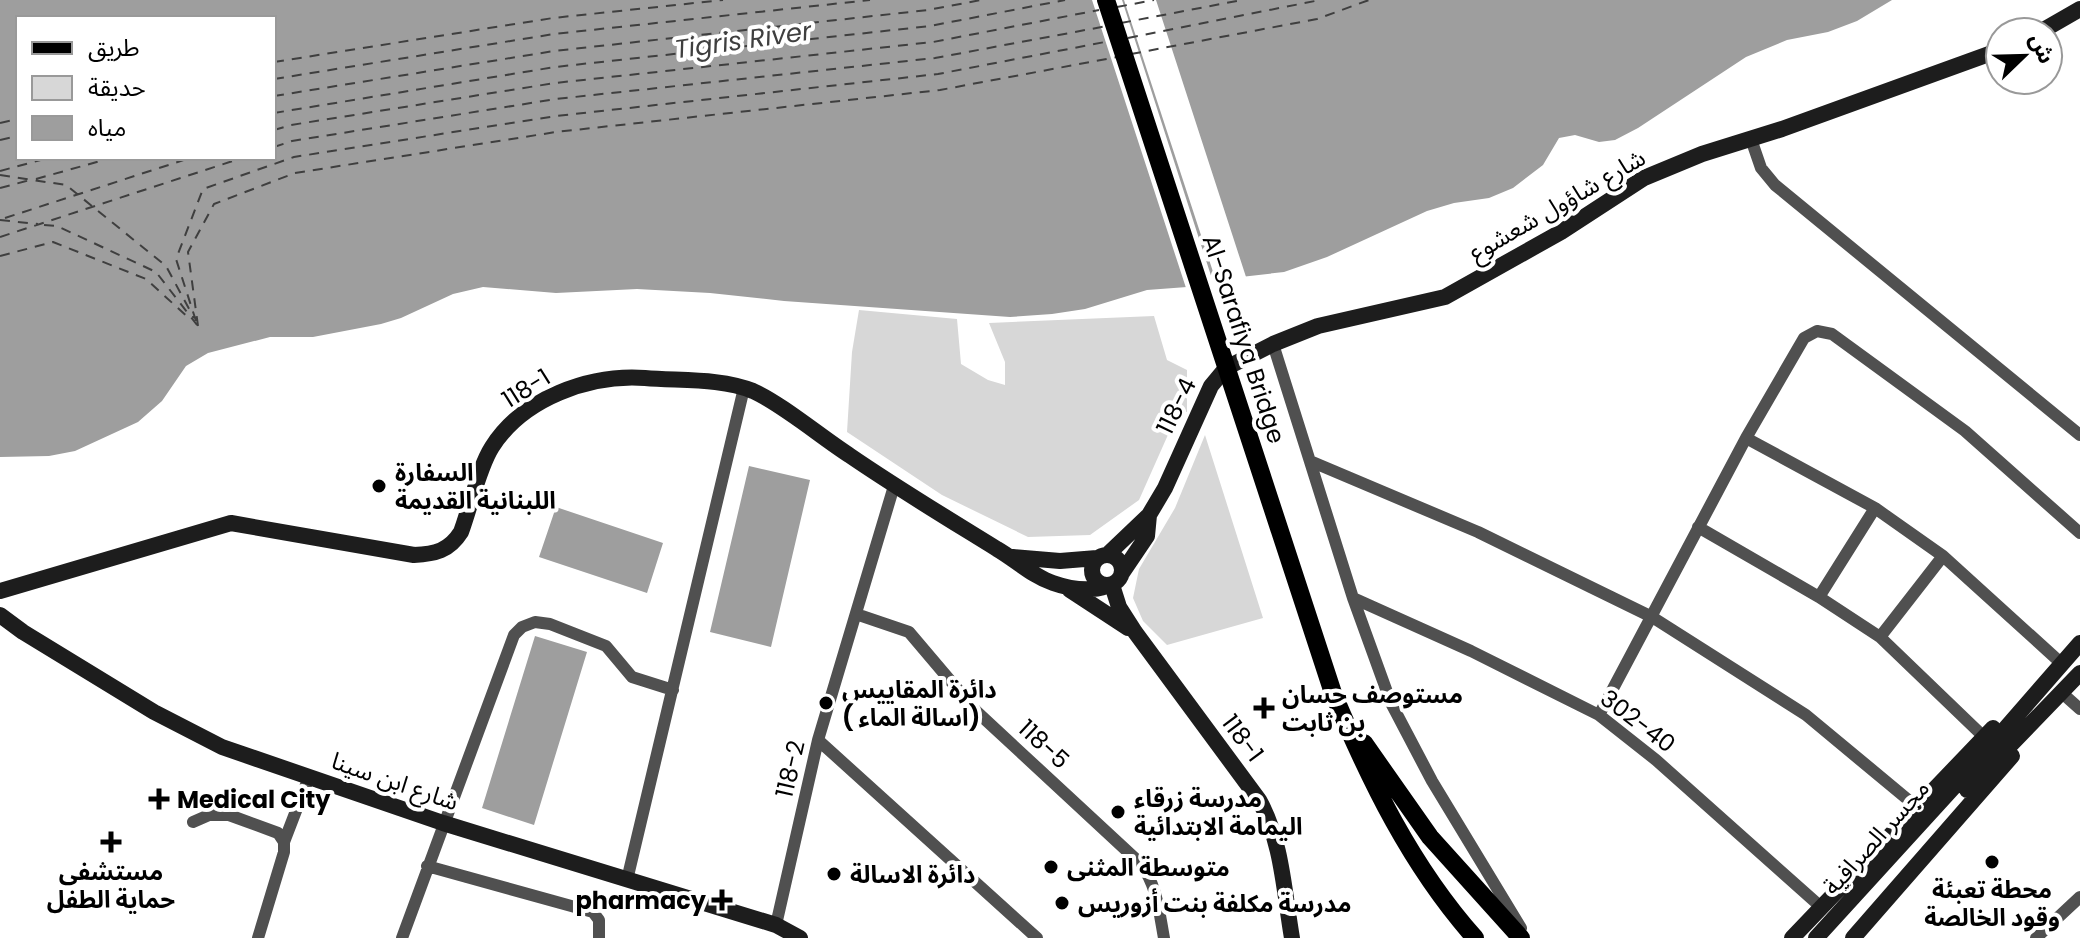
<svg xmlns="http://www.w3.org/2000/svg" width="2080" height="938" font-family="Poppins,'Noto Sans Arabic',sans-serif">
<style>
.green{fill:#d7d7d7}
.water{fill:#9e9e9e;fill-rule:evenodd}
.pier{fill:#fff}
.lines{fill:none;stroke-linecap:round;stroke-linejoin:round}
.ferry{stroke:#3f3f3f;stroke-width:2;stroke-dasharray:10 8;stroke-linecap:butt}
.street{stroke:#505050;stroke-width:12}
.secondary{stroke:#1d1d1d;stroke-width:16}
.primary{stroke:#000;stroke-width:18}
.poi-dot{fill:#000;stroke:#fff;stroke-width:3}
.labels{text-anchor:middle;dominant-baseline:central;stroke-width:8;stroke-linejoin:round;paint-order:stroke}
.street-label{font-size:24px;fill:#000;stroke:#fff}
.poi-label{font-size:24px;font-weight:bold;fill:#000;stroke:#fff;text-anchor:start}
.water-label{font-size:26px;font-style:italic;fill:#3f3f3f;stroke:#fff}
</style>
<rect width="100%" height="100%" fill="#fff"/>
<path class="green" d="M 859,310 L 957,319 L 961,364 L 988,380 L 1005,385 L 1005,362 L 989,323 L 1154,316 L 1167,360 L 1187,370 L 1187,412 L 1179,410 L 1139,500 L 1090,535 L 1028,537 L 942,495 L 847,432 L 852,352 Z
M 1205,435 L 1263,618 L 1167,645 L 1143,621 L 1133,598 L 1139,569 L 1175,508 Z"/>
<path class="water" d="M 0,0 L 1892,0 L 1857,21 L 1828,32 L 1787,40 L 1746,57 L 1638,128 L 1615,140 L 1599,142 L 1575,135 L 1559,138 L 1543,165 L 1513,188 L 1489,198 L 1454,203 L 1427,211 L 1327,257 L 1284,272 L 1223,279 L 1187,287 L 1147,290 L 1085,309 L 1052,314 L 1010,317 L 784,301 L 710,293 L 637,289 L 556,293 L 483,287 L 453,294 L 401,318 L 381,324 L 313,337 L 270,337 L 208,353 L 186,366 L 162,401 L 138,422 L 75,451 L 49,456 L 0,457 ZM 18,18 L 274,18 L 274,158 L 18,158 Z
M 749,466 L 810,480 L 771,647 L 710,632 Z
M 556,507 L 663,543 L 647,593 L 539,557 Z
M 535,636 L 587,652 L 534,825 L 482,808 Z"/>
<path class="pier" d="M 1092,0 L 1122,0 L 1214,285 L 1187,291 Z
M 1124,0 L 1156,0 L 1247,280 L 1217,284 Z"/>
<g class="lines">
<path class="ferry" d="M 1117,7 L 1154,0
M 1121,23 L 1242,0
M 1128,38 L 1320,0
M 1131,54 L 1317,19 L 1369,0
M 274,62 L 553,18 L 723,0
M 274,79 L 554,34 L 870,0
M 274,96 L 554,51 L 928,10 L 981,0
M 274,113 L 555,67 L 930,26 L 1065,0
M 0,123 L 18,119
M 274,130 L 291,125 L 555,83 L 933,42 L 1099,10
M 0,140 L 18,136
M 274,147 L 292,141 L 556,99 L 935,58 L 1107,26
M 0,171 L 48,158
M 0,175 L 66,185 L 166,266 L 194,318
M 36,179 L 111,158
M 0,188 L 30,180
M 5,218 L 190,158
M 0,220 L 38,224
M 44,225 L 57,226 L 156,272 L 197,325
M 0,237 L 242,158
M 0,256 L 53,242 L 146,279 L 191,320
M 196,321 L 176,259 L 203,189 L 294,157 L 556,116 L 938,74 L 1110,41
M 198,326 L 188,252 L 214,204 L 295,173 L 556,132 L 940,90 L 1117,57"/>
<path class="street" d="M 1751,139 L 1761,168 L 1775,185 L 2080,435
M 1273,344 L 1353,598 L 1391,703 L 1432,781 L 1521,928
M 1746,438 L 1875,508 L 1943,556 L 2061,663
M 1310,461 L 1478,532 L 1652,617 L 1806,715 L 1918,808
M 1698,527 L 1819,597 L 1880,637 L 1984,737
M 1819,597 L 1875,508
M 1353,598 L 1471,651 L 1599,715 L 1656,760 L 1821,907
M 856,614 L 909,632 L 976,711 L 1140,863 C 1157,885 1159,911 1164,938
M 1880,637 L 1943,556
M 2062,693 L 2080,709
M 1599,715 L 1746,438 L 1804,338 L 1817,331 L 1832,334 L 1965,431 L 2080,533
M 818,740 L 1037,938
M 193,822 L 209,815 L 229,815 L 278,833 L 284,842 L 284,852 L 258,938
M 284,842 L 309,777
M 427,866 L 593,912 L 599,920 L 599,938
M 627,880 L 744,388
M 776,925 L 818,740 L 894,486
M 402,938 L 514,635 L 522,627 L 535,622 L 550,624 L 606,646 L 632,677 L 673,690
M 2036,938 L 2080,897"/>
<path class="secondary" d="M 2040,32 L 2080,9
M1092 570a15 15 0 1 1 30 0a15 15 0 1 1-30 0Z
M 1107,555 L 1149,515 L 1165,488 L 1211,386 L 1226,368 L 1273,344 L 1318,326 L 1445,297 L 1561,232 L 1644,178 L 1702,154 L 1782,129 L 2000,50
M 1013,557 L 1060,561 L 1097,558
M 1122,573 L 1147,536 L 1149,515
M 1112,585 L 1119,607 L 1135,632 L 1259,800 C 1282,841 1284,892 1292,938
M 1070,590 L 1128,628
M 0,591 L 231,523 L 414,555 C 435,554 449,551 461,532 C 470,508 479,467 492,447 C 523,398 590,374 645,378 C 680,381 721,378 753,391 C 782,404 821,437 849,455 C 897,488 947,518 997,549 C 1016,560 1032,576 1053,583 C 1070,589 1090,592 1107,586
M 0,615 L 23,632 L 154,712 L 222,747 L 443,823 L 776,925 L 800,938
M 1967,790 L 2080,673
M 1792,938 L 1993,728
M 1816,938 L 1971,768 L 2080,643
M 1853,938 L 2012,756"/>
<path class="primary" d="M 1106,0 L 1333,693 C 1370,781 1411,866 1475,938
M 1364,743 L 1430,837 L 1521,938"/>
</g>
<g class="poi-dot">
<circle cx="379" cy="486" r="8"/>
<circle cx="826" cy="703" r="8"/>
<path d="M1260 696h8v8h8v8h-8v8h-8v-8h-8v-8h8z"/>
<path d="M155 787h8v8h8v8h-8v8h-8v-8h-8v-8h8z"/>
<circle cx="1118" cy="812" r="8"/>
<path d="M107 830h8v8h8v8h-8v8h-8v-8h-8v-8h8z"/>
<circle cx="1992" cy="862" r="8"/>
<circle cx="1051" cy="867" r="8"/>
<circle cx="834" cy="874" r="8"/>
<path d="M718 888h8v8h8v8h-8v8h-8v-8h-8v-8h8z"/>
<circle cx="1062" cy="903" r="8"/>
</g>
<g class="labels">
<g class="street-label">
<text transform="translate(1557 205) rotate(-30)">شارع شاؤول شعشوع</text>
<text transform="translate(1244 339) rotate(72)">Al-Sarafiya Bridge</text>
<text transform="translate(526 388) rotate(-32)">118-1</text>
<text transform="translate(1176 406) rotate(-64)">118-4</text>
<text transform="translate(1638 721) rotate(37)">302-40</text>
<text transform="translate(1243 738) rotate(53)">118-1</text>
<text transform="translate(1044 744) rotate(43)">118-5</text>
<text transform="translate(790 769) rotate(-77)">118-2</text>
<text transform="translate(395 781) rotate(19)">شارع ابن سينا</text>
<text transform="translate(1876 837) rotate(-48)">مجسر الصرافية</text>
</g>
<g class="poi-label">
<text x="395" y="472">السفارة<tspan x="395" dy="28">اللبنانية القديمة</tspan></text>
<text x="842" y="689">دائرة المقاييس<tspan x="842" dy="28">( اسالة الماء)</tspan></text>
<text x="1282" y="694">مستوصف حسان<tspan x="1282" dy="28">بن ثابت</tspan></text>
<text x="1134" y="798">مدرسة زرقاء<tspan x="1134" dy="28">اليمامة الابتدائية</tspan></text>
<text x="177" y="799">Medical City</text>
<text x="1067" y="867">متوسطة المثنى</text>
<text x="111" y="871" text-anchor="middle">مستشفى<tspan x="111" dy="28">حماية الطفل</tspan></text>
<text x="850" y="874">دائرة الاسالة</text>
<text x="1992" y="889" text-anchor="middle">محطة تعبئة<tspan x="1992" dy="28">وقود الخالصة</tspan></text>
<text x="706" y="900" text-anchor="end">pharmacy</text>
<text x="1078" y="903">مدرسة مكلفة بنت أزوريس</text>
</g>
<g class="water-label">
<text transform="translate(743 40) rotate(-8)">Tigris River</text>
</g>
</g>
<rect x="16" y="16" width="260" height="144" fill="#ffffff" stroke="#999999" stroke-width="2"/>
<rect x="32" y="42" width="40" height="12" fill="#000000" stroke="#999999" stroke-width="2"/>
<text x="88" y="56" font-size="24" fill="#000000">طريق</text>
<rect x="32" y="76" width="40" height="24" fill="#d7d7d7" stroke="#999999" stroke-width="2"/>
<text x="88" y="96" font-size="24" fill="#000000">حديقة</text>
<rect x="32" y="116" width="40" height="24" fill="#9e9e9e" stroke="#999999" stroke-width="2"/>
<text x="88" y="136" font-size="24" fill="#000000">مياه</text>
<g transform="translate(2024 56) rotate(67)"><circle r="38" fill="#ffffff" stroke="#999999" stroke-width="2"/>
<path d="M0-6L14 30L0 20L-14 30Z" fill="#000000"/>
<text y="-12" font-size="22" font-weight="bold" text-anchor="middle" fill="#000000">ش</text>
</g>
</svg>
